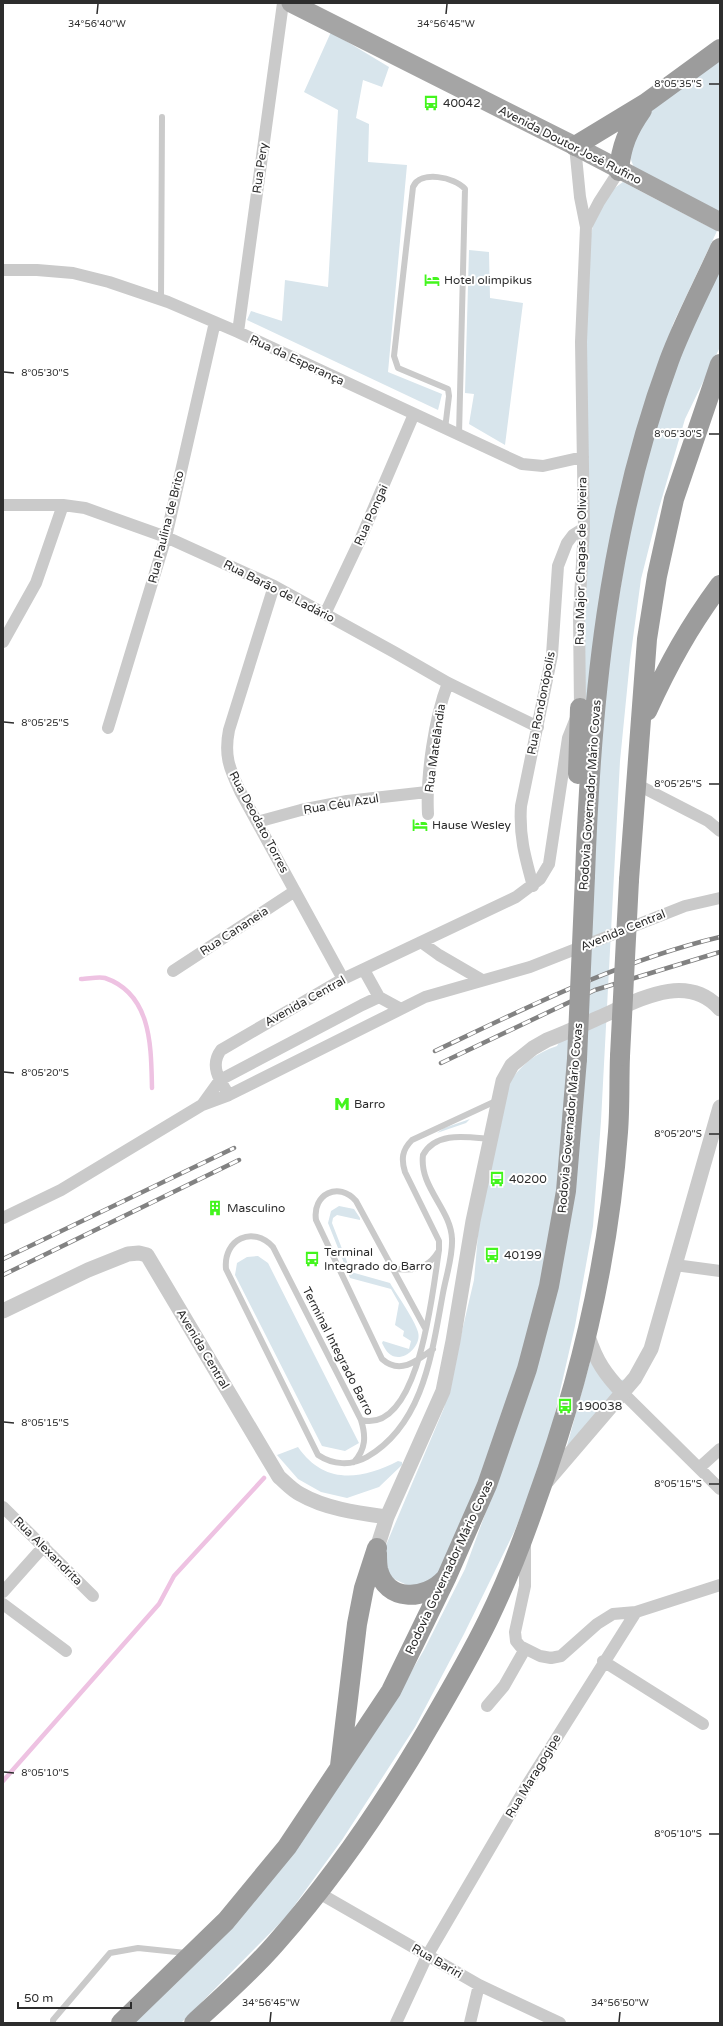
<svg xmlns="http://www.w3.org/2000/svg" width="723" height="2026" font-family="'Varela Round',sans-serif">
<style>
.green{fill:#d8e5ec}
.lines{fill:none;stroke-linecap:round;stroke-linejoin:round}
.stream{stroke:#eec2e2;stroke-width:4.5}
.service{stroke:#cacaca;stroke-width:6}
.minor{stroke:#cacaca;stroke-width:12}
.tertiary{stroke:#cacaca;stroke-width:15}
.primary{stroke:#a5a5a5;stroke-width:19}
.trunk{stroke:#9c9c9c;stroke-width:20}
.rail-casing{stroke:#828282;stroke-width:4.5}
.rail{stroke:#fff;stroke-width:3;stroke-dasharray:9;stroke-linecap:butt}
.trunk-bridge{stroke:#9c9c9c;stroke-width:20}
.ticks{fill:none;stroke:#2d2d2d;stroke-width:1.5}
.labels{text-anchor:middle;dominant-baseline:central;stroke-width:4;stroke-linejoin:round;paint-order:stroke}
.poi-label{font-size:12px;fill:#2d2d2d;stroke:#fff;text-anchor:start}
.street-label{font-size:12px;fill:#2d2d2d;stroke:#fff}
.ticks-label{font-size:10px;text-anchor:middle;fill:#2d2d2d;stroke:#fff;stroke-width:4;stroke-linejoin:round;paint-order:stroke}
</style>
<rect width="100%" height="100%" fill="#fff"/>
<path class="green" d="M 331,32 L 389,67 L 382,87 L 363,80 L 356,118 L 369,124 L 368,162 L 407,165 L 388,372 L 442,394 L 438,410 L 247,320 L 251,311 L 282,321 L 285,280 L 328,287 L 338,110 L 304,92 Z
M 720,60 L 720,218 L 636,173 L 628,152 L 647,112 Z
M 623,182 L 717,231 L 673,324 L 610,543 L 586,777 L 583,631 L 583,269 L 597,208 L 609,192 Z
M 720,245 L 720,347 L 685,419 L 659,508 L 641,579 L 630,660 L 620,761 L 601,1121 L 593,1226 L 575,1326 L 546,1452 L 515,1530 L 464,1634 L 415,1727 L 342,1840 L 286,1917 L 181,2023 L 131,2023 L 381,1723 L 424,1650 L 465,1569 L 495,1487 L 554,1290 L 603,694 L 636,493 L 683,329 Z
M 469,250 L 489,252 L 490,298 L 523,303 L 505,445 L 469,424 L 474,394 L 465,393 Z
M 572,1030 L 570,1145 L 523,1363 L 446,1567 L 425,1585 L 407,1585 L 394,1579 L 388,1573 L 381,1557 L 444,1408 L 474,1280 L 481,1201 L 506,1088 C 518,1067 535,1053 557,1046 L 563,1034 Z
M 470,1119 L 466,1123 L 437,1133 L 444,1128 Z
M 339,1206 L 354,1209 L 360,1218 L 360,1220 L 337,1215 L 333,1218 L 332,1223 L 351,1272 L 390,1283 C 397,1295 415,1320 418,1332 C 422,1345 404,1363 391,1355 C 387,1353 384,1347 382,1343 L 383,1341 L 409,1349 L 411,1341 L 403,1336 L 404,1331 L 395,1325 L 399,1303 L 391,1289 L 350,1278 L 328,1223 L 331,1211 Z
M 258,1256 L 268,1263 L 359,1443 L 345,1451 L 322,1446 L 235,1275 L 237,1263 L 247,1257 Z
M 591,1358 L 619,1380 L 634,1379 L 567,1446 Z
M 298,1447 C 324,1485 361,1480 398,1461 L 402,1462 L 402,1465 L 379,1487 L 347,1498 L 321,1492 L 298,1479 L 277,1455 Z"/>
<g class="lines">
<path class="stream" d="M 81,979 C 88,979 99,976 105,978 C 152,994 151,1047 152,1088
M 3,1781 L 159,1604 L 174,1576 L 264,1478"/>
<path class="service" d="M 161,300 L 162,117
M 445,429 L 449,396 L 448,389 L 398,368 L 394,356 L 413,187 C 420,170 455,177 465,189 L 459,435
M 392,1268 C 410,1272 428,1269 438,1252
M 425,1328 L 356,1201 C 339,1181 312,1194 316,1220 L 382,1359 C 400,1375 417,1361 433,1349
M 361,1420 C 420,1435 433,1287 439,1250 L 439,1241 L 405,1172 C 401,1159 402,1150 412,1140 L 498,1100
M 354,1462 C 366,1449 366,1436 361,1420 L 273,1247 C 253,1225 223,1239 226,1269 L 318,1455 C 333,1465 351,1466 367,1457 C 424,1424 432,1352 443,1293 C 446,1276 453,1256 452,1239 C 451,1209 419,1187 423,1155 C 436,1131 467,1137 489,1139
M 53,2023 L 53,2020 L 110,1953 L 138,1948 L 186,1953"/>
<path class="minor" d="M 586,227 L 599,202 L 619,171
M 3,270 L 37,270 L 73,273 L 109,282 L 168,302 L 238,332 L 522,464 L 543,466 L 583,457
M 238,332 L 283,3
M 3,505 L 63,505 L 85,508 L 166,537 L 274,586 L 394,652 L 448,683 L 538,727
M 274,586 L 229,730 C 224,755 229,768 240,791 L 343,979
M 325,614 L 360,540 L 414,414
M 3,642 L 36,583 L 63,505
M 108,728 L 166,537 L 215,322
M 636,784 L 708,821 L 720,831
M 428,814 C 426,776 434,719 448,683
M 257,822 L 301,810 L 347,801 L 427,792
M 533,886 C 525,857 519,836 521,806 L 552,655 L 558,566 L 567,543 L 573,535 L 584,528
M 421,942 L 439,955 L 482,980
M 364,970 L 379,997
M 173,971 L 295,891
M 229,1095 C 220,1081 209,1066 221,1050 L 343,979 L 516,897 L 540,879 L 549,864 L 568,738 L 580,708 L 579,615 L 584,528 L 581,342 L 586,227 L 580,197 L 575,146
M 202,1105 L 220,1080 L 362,1005 L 379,997 L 401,1009
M 3,1218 L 61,1190 L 202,1105 L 229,1095 L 425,997 L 530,967 L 685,906 L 720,898
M 675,1265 L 720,1271
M 623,1393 L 720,1489
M 699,1468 L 720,1449
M 3,1507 L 93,1596
M 525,1542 L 525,1586 L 515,1632 L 516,1641 L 520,1646 L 540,1656 L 551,1658 L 561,1656 L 597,1624 L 613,1614 L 636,1612 L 720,1585
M 3,1592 L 44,1546
M 3,1604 L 66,1651
M 603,1661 L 703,1724
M 487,1706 L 504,1686 L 525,1649
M 319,1893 L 479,1985 L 560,2023
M 396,2023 L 427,1956 L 527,1785 L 636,1612
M 470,2023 L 479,1985"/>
<path class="tertiary" d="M 3,1311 L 88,1270 L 128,1254 L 139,1253 L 147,1255 L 279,1477 C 285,1482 292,1490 300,1494 C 326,1509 358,1513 387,1517
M 588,1336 C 596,1361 605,1374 623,1393
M 546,1482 L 635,1378 L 651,1349 L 720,1107
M 377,1548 L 387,1517 L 443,1391 L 453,1341 L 473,1221 L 503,1081 L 512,1065 L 533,1048 L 547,1040 C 568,1032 587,1023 607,1014 C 642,998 688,973 720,1009"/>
<path class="primary" d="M 291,3 L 575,146 L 720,222"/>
<path class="trunk" d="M 575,146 L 646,103 L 720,49
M 619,171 C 621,146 628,130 642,110
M 647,711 C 669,663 689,627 720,585
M 578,774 L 580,708
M 585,876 C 591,702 608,526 669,361 C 683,323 703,286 720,248
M 629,880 L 647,639 L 657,576 L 674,499 L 720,364
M 377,1553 C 377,1558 377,1564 378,1569 C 386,1602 425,1601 445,1579
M 340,1766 L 357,1624 L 364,1588 L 377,1548
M 121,2023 L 226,1921 L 287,1847 L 391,1691 L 447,1576 L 487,1485 L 527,1369 L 549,1286 L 566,1191 L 577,1059
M 194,2023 C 222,1997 251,1972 276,1943 C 330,1882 377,1814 419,1744 C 443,1703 467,1663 488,1620 C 507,1581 523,1540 537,1499 C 580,1381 609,1258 618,1132 C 620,1107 619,1081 620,1056"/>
<defs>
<path id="rail" d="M 435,1051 C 528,1007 619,961 720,937
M 441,1063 L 595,990 L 720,952
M 3,1259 L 234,1148
M 3,1275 L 239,1160"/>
</defs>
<use href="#rail" class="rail-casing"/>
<use href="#rail" class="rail"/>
<path class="trunk-bridge" d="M 620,1056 L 629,880
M 577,1059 L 585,876"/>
</g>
<path class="ticks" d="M 97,14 L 98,4M 446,14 L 447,4M 709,84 L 719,84M 4,372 L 14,373M 709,434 L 719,434M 4,722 L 14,723M 709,784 L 719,784M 4,1072 L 14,1073M 709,1134 L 719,1134M 4,1422 L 14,1423M 709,1484 L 719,1484M 4,1772 L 14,1773M 709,1834 L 719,1834M 270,2022 L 271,2012M 619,2022 L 620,2012"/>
<defs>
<symbol id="bus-bare" viewBox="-9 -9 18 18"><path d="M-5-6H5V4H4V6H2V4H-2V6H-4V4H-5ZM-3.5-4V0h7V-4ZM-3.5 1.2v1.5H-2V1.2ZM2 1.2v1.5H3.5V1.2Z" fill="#43f51d" stroke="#fff" stroke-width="2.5" paint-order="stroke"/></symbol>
<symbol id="hotel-bare" viewBox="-9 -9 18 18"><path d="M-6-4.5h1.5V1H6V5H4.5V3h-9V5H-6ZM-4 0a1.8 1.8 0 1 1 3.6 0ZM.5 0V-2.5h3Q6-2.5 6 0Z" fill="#43f51d" stroke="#fff" stroke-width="2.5" paint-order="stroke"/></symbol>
<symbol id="metro-bare" viewBox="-9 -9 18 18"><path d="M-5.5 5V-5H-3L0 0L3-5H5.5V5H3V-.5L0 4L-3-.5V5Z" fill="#43f51d" stroke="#fff" stroke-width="2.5" paint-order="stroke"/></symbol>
<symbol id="building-bare" viewBox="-9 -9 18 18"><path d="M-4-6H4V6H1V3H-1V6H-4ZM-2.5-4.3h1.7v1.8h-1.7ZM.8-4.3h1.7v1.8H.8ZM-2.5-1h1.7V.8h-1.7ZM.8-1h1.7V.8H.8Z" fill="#43f51d" stroke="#fff" stroke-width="2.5" paint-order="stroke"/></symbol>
</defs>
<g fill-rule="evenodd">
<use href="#bus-bare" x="420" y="92" width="22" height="22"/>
<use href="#hotel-bare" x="421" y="269" width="22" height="22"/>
<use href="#hotel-bare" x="409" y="814" width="22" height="22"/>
<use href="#metro-bare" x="331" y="1093" width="22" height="22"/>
<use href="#bus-bare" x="486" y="1168" width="22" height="22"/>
<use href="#building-bare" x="204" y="1197" width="22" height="22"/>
<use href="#bus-bare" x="481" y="1244" width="22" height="22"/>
<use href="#bus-bare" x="301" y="1248" width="22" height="22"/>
<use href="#bus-bare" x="554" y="1395" width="22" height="22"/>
</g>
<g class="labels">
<g class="poi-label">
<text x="443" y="103">40042</text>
<text x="444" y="280">Hotel olimpikus</text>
<text x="432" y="825">Hause Wesley</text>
<text x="354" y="1104">Barro</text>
<text x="509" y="1179">40200</text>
<text x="227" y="1208">Masculino</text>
<text x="324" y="1252">Terminal<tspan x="324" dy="14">Integrado do Barro</tspan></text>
<text x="504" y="1255">40199</text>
<text x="577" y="1406">190038</text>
</g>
<g class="street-label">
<text transform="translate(570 145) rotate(27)">Avenida Doutor José Rufino</text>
<text transform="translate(260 168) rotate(-82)">Rua Pery</text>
<text transform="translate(297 360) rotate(25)">Rua da Esperança</text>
<text transform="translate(371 515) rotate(-66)">Rua Pongai</text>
<text transform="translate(166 527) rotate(-76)">Rua Paulina de Brito</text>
<text transform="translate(581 561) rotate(-89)">Rua Major Chagas de Oliveira</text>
<text transform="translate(279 591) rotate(27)">Rua Barão de Ladário</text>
<text transform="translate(541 703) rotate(-79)">Rua Rondonópolis</text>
<text transform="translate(435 748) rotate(-82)">Rua Matelândia</text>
<text transform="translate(590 795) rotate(-86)">Rodovia Governador Mário Covas</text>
<text transform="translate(341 804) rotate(-9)">Rua Céu Azul</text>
<text transform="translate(259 822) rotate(62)">Rua Deodato Torres</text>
<text transform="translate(623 930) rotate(-22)">Avenida Central</text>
<text transform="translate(234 931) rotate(-33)">Rua Cananeia</text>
<text transform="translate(305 1001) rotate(-29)">Avenida Central</text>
<text transform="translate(570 1118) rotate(-85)">Rodovia Governador Mário Covas</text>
<text transform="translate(203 1349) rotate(59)">Avenida Central</text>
<text transform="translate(338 1351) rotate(63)">Terminal Integrado Barro</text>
<text transform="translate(48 1551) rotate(45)">Rua Alexandrita</text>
<text transform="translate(449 1567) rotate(-65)">Rodovia Governador Mário Covas</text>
<text transform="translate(533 1776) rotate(-59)">Rua Maragogipe</text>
<text transform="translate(437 1961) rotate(30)">Rua Bariri</text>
</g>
</g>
<g class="ticks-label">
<text x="97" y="27">34°56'40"W</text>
<text x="446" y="27">34°56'45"W</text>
<text x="678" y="87">8°05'35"S</text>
<text x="45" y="376">8°05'30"S</text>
<text x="678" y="437">8°05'30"S</text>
<text x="45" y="726">8°05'25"S</text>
<text x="678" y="787">8°05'25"S</text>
<text x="45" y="1076">8°05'20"S</text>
<text x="678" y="1137">8°05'20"S</text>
<text x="45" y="1426">8°05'15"S</text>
<text x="678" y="1487">8°05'15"S</text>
<text x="45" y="1776">8°05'10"S</text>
<text x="678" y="1837">8°05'10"S</text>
<text x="271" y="2006">34°56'45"W</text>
<text x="620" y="2006">34°56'50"W</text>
</g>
<rect width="723" height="2026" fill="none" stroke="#2d2d2d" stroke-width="8"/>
<path d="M18 2002v6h113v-6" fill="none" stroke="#2d2d2d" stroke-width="2"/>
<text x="24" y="2002" font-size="12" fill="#2d2d2d" stroke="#ffffff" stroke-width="3" paint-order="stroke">50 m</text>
</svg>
